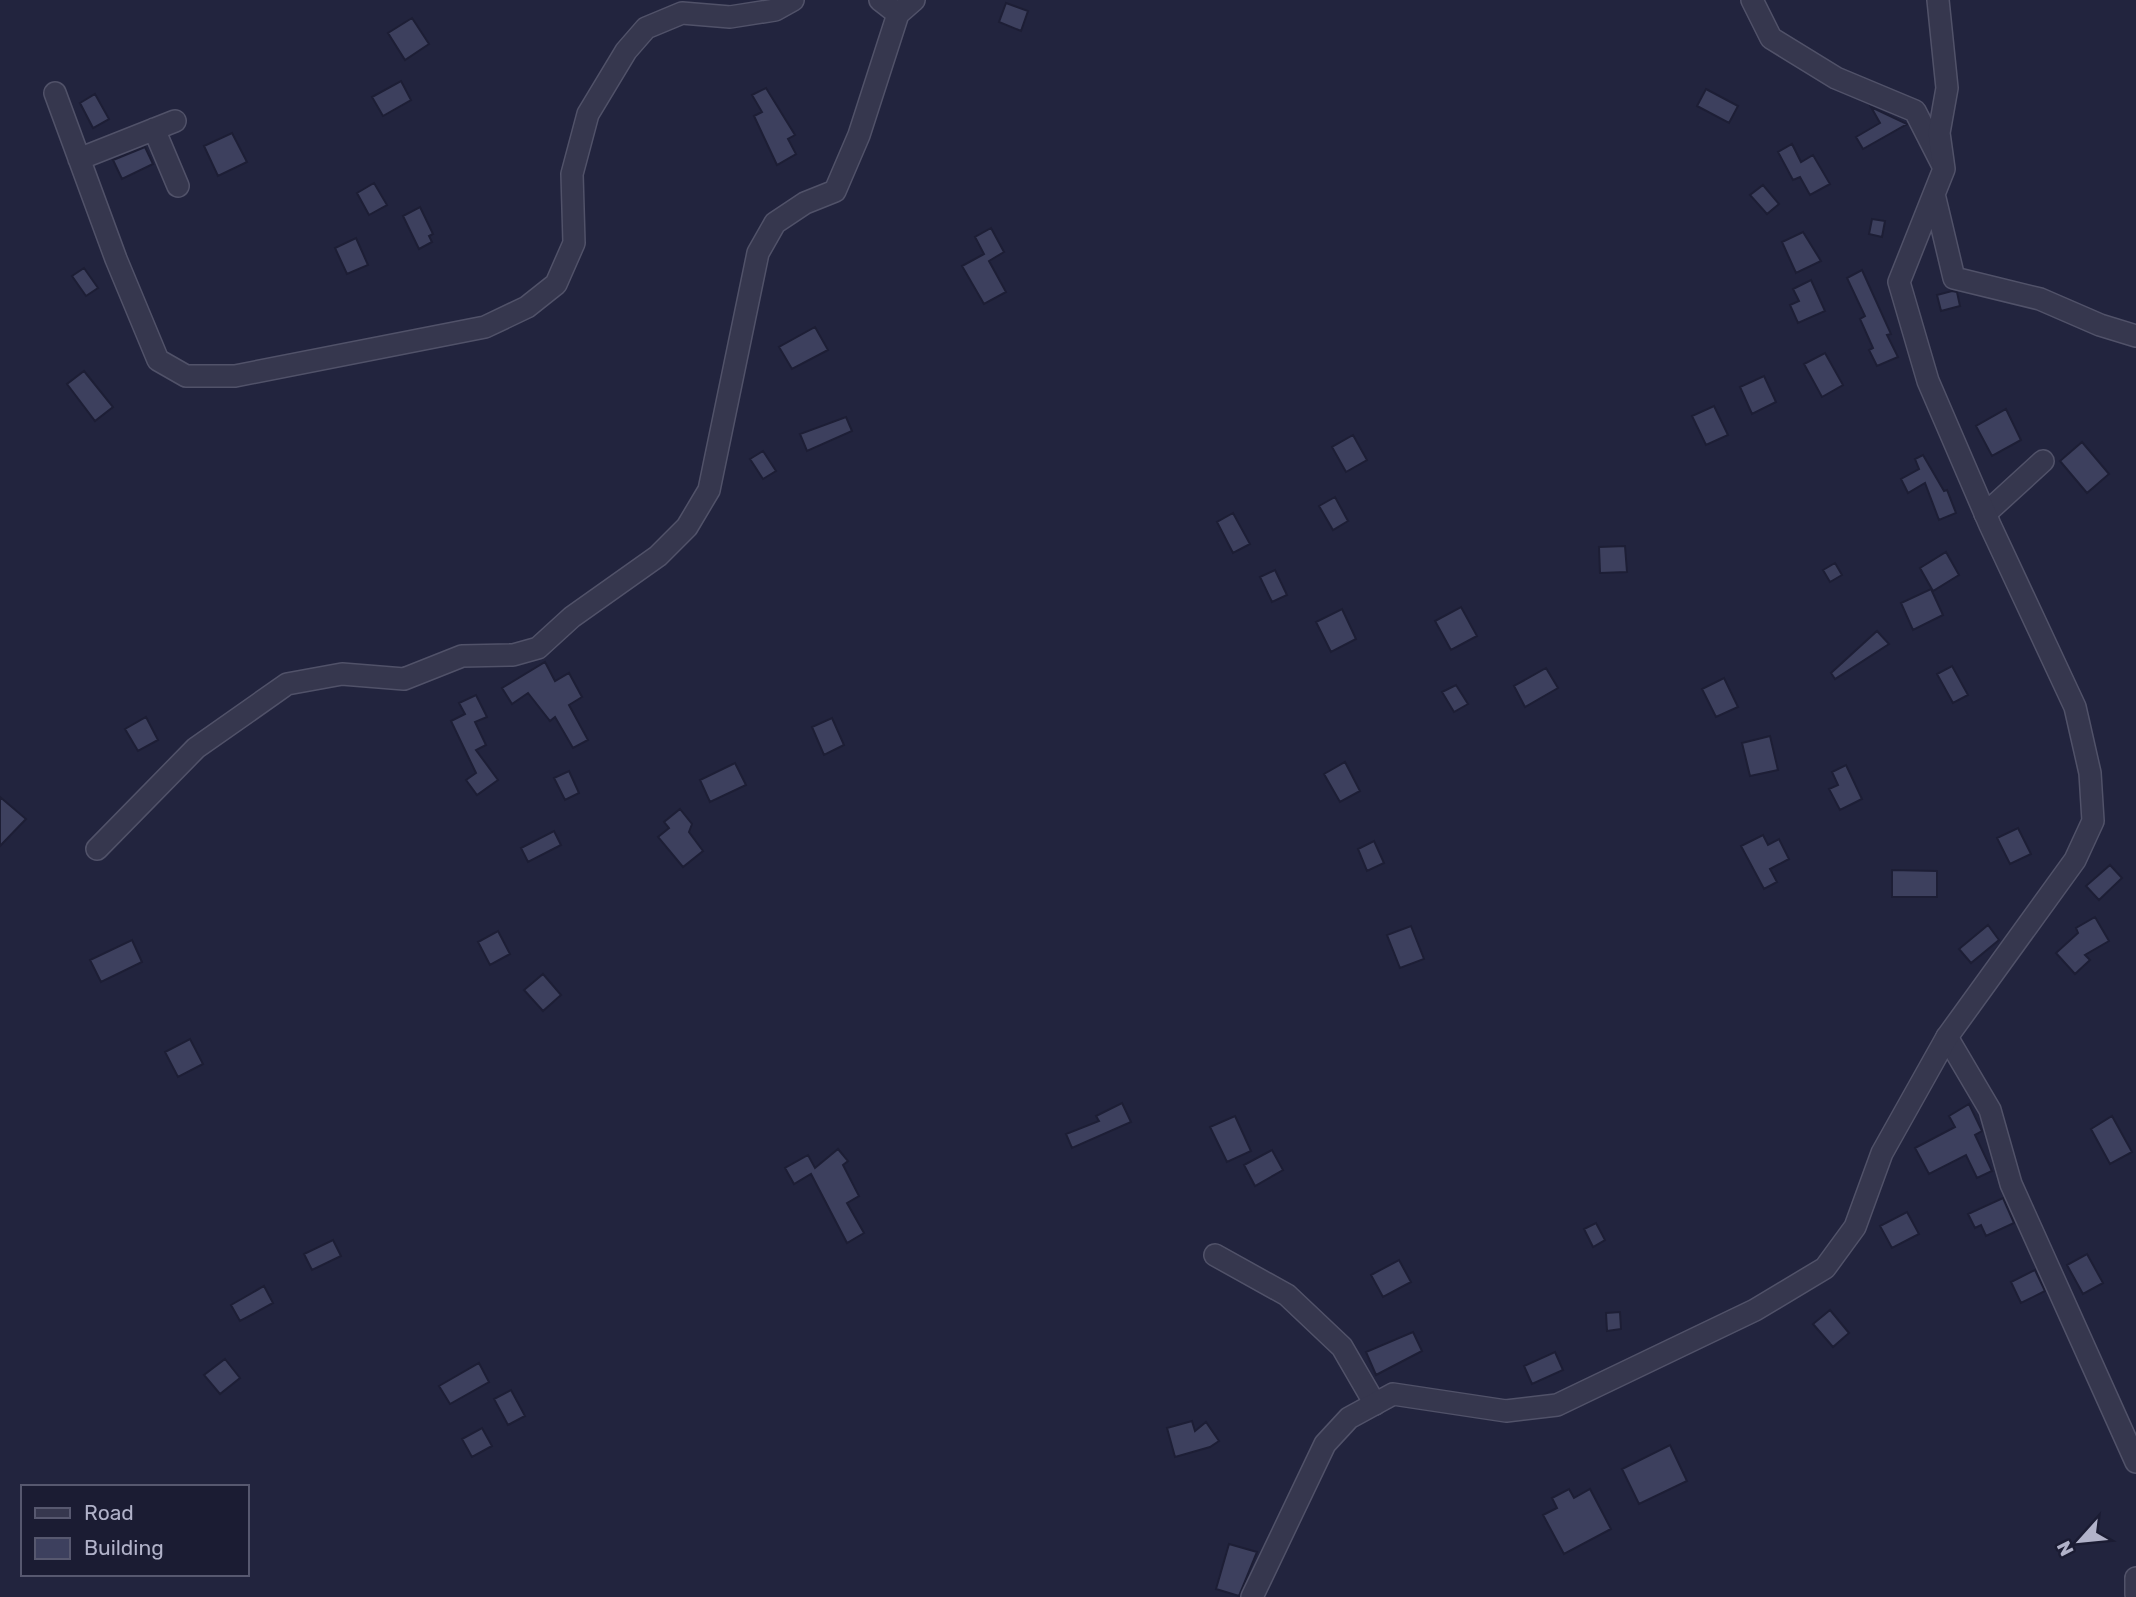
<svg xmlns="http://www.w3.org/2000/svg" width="2136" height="1597" font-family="Rubik,sans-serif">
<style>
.building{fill:#3d405e;stroke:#1d1e35;stroke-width:2}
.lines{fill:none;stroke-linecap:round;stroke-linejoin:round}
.minor-casing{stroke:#515269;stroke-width:24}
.tertiary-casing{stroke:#515269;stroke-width:24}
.minor{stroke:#36374e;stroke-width:21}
.tertiary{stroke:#36374e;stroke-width:21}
</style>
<rect width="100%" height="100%" fill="#22243e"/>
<path class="building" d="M 1006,3 L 1028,11 L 1021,31 L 999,22 Z
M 412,18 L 429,44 L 405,60 L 388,33 Z
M 401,81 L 411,100 L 383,116 L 372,97 Z
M 766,88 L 795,135 L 788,139 L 796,154 L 777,165 L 754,116 L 762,112 L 752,95 Z
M 1706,89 L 1738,106 L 1729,123 L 1697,106 Z
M 95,94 L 109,119 L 93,128 L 80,103 Z
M 1871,107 L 1907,124 L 1863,149 L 1856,137 L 1880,123 Z
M 232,133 L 247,162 L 218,176 L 204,146 Z
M 1792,144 L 1801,162 L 1813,155 L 1830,184 L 1810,195 L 1800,177 L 1793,180 L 1778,152 Z
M 145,147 L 153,164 L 122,179 L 113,160 Z
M 374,183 L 387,205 L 369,215 L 357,193 Z
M 1763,185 L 1779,204 L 1767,214 L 1750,195 Z
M 420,207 L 433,234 L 429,236 L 432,242 L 419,249 L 403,216 Z
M 1872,219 L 1885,221 L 1882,237 L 1869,234 Z
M 991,228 L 1004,252 L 989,261 L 1006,292 L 984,304 L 962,266 L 984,254 L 975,237 Z
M 1803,232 L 1821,261 L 1796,273 L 1782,242 Z
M 356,238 L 368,265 L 347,274 L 335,248 Z
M 84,268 L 98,288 L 86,296 L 72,276 Z
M 1862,270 L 1891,334 L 1887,335 L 1898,357 L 1877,366 L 1869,350 L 1873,348 L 1860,319 L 1865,316 L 1847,278 Z
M 1811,280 L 1825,311 L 1798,323 L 1790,305 L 1799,301 L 1793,289 Z
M 1952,291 L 1957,292 L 1960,306 L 1941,311 L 1937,295 Z
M 815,327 L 828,350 L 792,369 L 779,347 Z
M 1825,353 L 1843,385 L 1822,397 L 1804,364 Z
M 84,371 L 113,407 L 95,421 L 67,384 Z
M 1764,376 L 1776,402 L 1752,414 L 1740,387 Z
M 1714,406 L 1728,435 L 1706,445 L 1692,416 Z
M 2006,409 L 2021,440 L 1992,456 L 1976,426 Z
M 846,417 L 852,431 L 807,451 L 800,434 Z
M 1353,435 L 1367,460 L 1346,472 L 1332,447 Z
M 2082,442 L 2109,474 L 2087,493 L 2060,461 Z
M 763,451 L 776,471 L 763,479 L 750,459 Z
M 1923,455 L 1944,491 L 1947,490 L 1956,513 L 1939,520 L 1925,483 L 1908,493 L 1901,479 L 1919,469 L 1915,459 Z
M 1335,497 L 1348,521 L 1333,530 L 1319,506 Z
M 1233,513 L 1250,544 L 1233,553 L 1217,522 Z
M 1625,546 L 1627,572 L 1600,573 L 1599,547 Z
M 1946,552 L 1959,575 L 1933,591 L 1920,568 Z
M 1835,563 L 1842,575 L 1830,582 L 1823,570 Z
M 1275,570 L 1287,595 L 1272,602 L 1260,577 Z
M 1931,589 L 1943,615 L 1913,630 L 1901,603 Z
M 1461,607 L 1477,636 L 1451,650 L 1435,621 Z
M 1342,609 L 1356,639 L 1331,652 L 1316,622 Z
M 1877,631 L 1889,644 L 1835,679 L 1831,673 Z
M 545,662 L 555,681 L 569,673 L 582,697 L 569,705 L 588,740 L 573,748 L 555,717 L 550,721 L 528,693 L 512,704 L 502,688 Z
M 1952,666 L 1968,695 L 1953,703 L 1937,674 Z
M 1546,668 L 1558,688 L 1525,707 L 1514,686 Z
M 1724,678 L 1738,707 L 1716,717 L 1702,689 Z
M 1456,685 L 1468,704 L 1454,712 L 1442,692 Z
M 476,695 L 487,717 L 475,722 L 486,745 L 476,750 L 498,780 L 477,795 L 466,780 L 476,773 L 451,721 L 465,714 L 459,703 Z
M 146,717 L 158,740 L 138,751 L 125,729 Z
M 832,718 L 844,745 L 824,755 L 812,727 Z
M 1770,736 L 1778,770 L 1750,776 L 1742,743 Z
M 1345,762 L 1360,791 L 1340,802 L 1324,774 Z
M 735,763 L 746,785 L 710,802 L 700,780 Z
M 1846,765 L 1862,799 L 1840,810 L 1829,789 L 1838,785 L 1832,772 Z
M 569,771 L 579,793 L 565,800 L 554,778 Z
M 0,797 L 26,819 L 0,846 Z
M 680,809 L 692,824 L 689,832 L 703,851 L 683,867 L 658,837 L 669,828 L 664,822 Z
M 2018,828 L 2031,854 L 2010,864 L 1997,838 Z
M 554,831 L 561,845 L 528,862 L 521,848 Z
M 1763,835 L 1768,845 L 1779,839 L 1789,859 L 1770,869 L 1777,882 L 1764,889 L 1741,846 Z
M 1374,841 L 1384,863 L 1367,871 L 1358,849 Z
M 2110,865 L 2122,878 L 2099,900 L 2086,886 Z
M 1892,870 L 1937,871 L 1937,897 L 1892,897 Z
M 2095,917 L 2109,941 L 2085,955 L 2090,960 L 2075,974 L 2056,953 L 2078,933 L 2076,928 Z
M 1988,925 L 1999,940 L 1971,963 L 1959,949 Z
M 1411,926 L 1424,959 L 1400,968 L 1387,935 Z
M 498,931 L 510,954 L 490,965 L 478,942 Z
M 132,940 L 142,962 L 101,982 L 90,960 Z
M 543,974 L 561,995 L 543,1011 L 524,990 Z
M 190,1039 L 203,1064 L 178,1077 L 165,1052 Z
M 1122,1103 L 1131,1122 L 1072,1148 L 1066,1134 L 1099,1121 L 1096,1116 Z
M 1969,1104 L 1982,1131 L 1975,1135 L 1992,1171 L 1977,1178 L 1966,1155 L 1929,1174 L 1915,1148 L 1955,1127 L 1949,1116 Z
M 1235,1116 L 1251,1151 L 1227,1162 L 1210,1127 Z
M 2112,1116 L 2132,1152 L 2110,1164 L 2091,1129 Z
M 838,1149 L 848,1161 L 843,1165 L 859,1196 L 847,1203 L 864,1233 L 847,1243 L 811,1174 L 794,1184 L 785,1168 L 808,1155 L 815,1168 Z
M 1272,1150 L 1283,1170 L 1255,1186 L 1244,1165 Z
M 2003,1198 L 2014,1223 L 1986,1236 L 1981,1225 L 1975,1228 L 1968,1214 Z
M 1907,1212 L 1919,1234 L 1892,1248 L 1880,1226 Z
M 1596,1223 L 1605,1240 L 1593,1247 L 1584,1229 Z
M 333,1240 L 341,1256 L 312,1270 L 304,1254 Z
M 2087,1254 L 2103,1283 L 2083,1294 L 2067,1265 Z
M 1399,1260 L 1411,1282 L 1383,1297 L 1371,1275 Z
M 2035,1270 L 2045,1291 L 2021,1303 L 2011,1282 Z
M 264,1286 L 273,1303 L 240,1321 L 231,1305 Z
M 1830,1310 L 1849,1333 L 1833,1347 L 1813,1324 Z
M 1620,1312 L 1621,1329 L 1607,1331 L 1606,1313 Z
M 1413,1332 L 1422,1351 L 1376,1375 L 1366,1352 Z
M 1555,1352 L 1563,1370 L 1532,1384 L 1524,1366 Z
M 225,1359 L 240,1378 L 220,1394 L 204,1375 Z
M 479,1363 L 489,1382 L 450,1404 L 439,1386 Z
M 511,1390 L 525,1416 L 508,1425 L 494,1399 Z
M 1192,1421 L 1195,1431 L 1206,1422 L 1219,1441 L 1210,1447 L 1175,1457 L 1167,1428 Z
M 482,1428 L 492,1446 L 472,1457 L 462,1439 Z
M 1670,1445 L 1687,1481 L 1639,1504 L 1622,1469 Z
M 1569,1489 L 1574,1498 L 1590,1489 L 1611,1529 L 1564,1554 L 1543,1515 L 1557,1508 L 1552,1498 Z
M 1229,1544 L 1257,1552 L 1239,1596 L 1216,1589 Z"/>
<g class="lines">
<defs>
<path id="minor" d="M 880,0 L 898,14
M 1752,0 L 1771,38 L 1836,78 L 1915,111 L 1942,164
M 55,93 L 116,259 L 158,360 L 186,376 L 235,376 L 485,327 L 527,307 L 556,284 L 574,243 L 572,174 L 588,114 L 626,51 L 646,28 L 682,13 L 730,17 L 775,10 L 793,0
M 154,129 L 178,186
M 79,159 L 175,121
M 1985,514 L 2043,461
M 97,849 L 196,748 L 287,684 L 342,674 L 404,679 L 462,656 L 513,655 L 538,648 L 572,617 L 658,556 L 687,527 L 709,490 L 758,253 L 775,223 L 805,203 L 835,191 L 859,135 L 898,14 L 914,0
M 1947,1037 L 1990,1110 L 2011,1184 L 2136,1462
M 1215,1255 L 1287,1295 L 1342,1347 L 1375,1404
M 2136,1578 L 2136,1594"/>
<path id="tertiary" d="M 1934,194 L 1954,278 L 2040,299 L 2100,325 L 2136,336
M 1252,1597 L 1325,1444 L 1349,1418 L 1393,1394 L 1506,1411 L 1557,1405 L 1755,1310 L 1825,1268 L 1855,1227 L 1882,1153 L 1947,1037 L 2075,860 L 2093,821 L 2090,773 L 2075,707 L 1990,525 L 1928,381 L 1899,282 L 1944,169 L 1939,133 L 1947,88 L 1938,0"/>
</defs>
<use href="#minor" class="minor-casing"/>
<use href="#tertiary" class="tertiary-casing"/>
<use href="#minor" class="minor"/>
<use href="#tertiary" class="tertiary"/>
</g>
<rect x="21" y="1485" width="228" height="91" fill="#1b1c33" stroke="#57586f" stroke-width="2"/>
<rect x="35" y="1508" width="35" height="10" fill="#36374e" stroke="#57586f" stroke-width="2"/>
<text x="84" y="1520" font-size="21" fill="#b1b2c9">Road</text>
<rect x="35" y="1538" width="35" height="21" fill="#3d405e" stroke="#57586f" stroke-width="2"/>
<text x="84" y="1555" font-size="21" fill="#b1b2c9">Building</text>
<g transform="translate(2080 1541) rotate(243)" stroke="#1b1c33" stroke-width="5" paint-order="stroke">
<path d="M0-5L12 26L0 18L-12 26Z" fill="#b1b2c9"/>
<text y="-10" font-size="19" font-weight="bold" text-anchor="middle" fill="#b1b2c9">N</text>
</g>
</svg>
